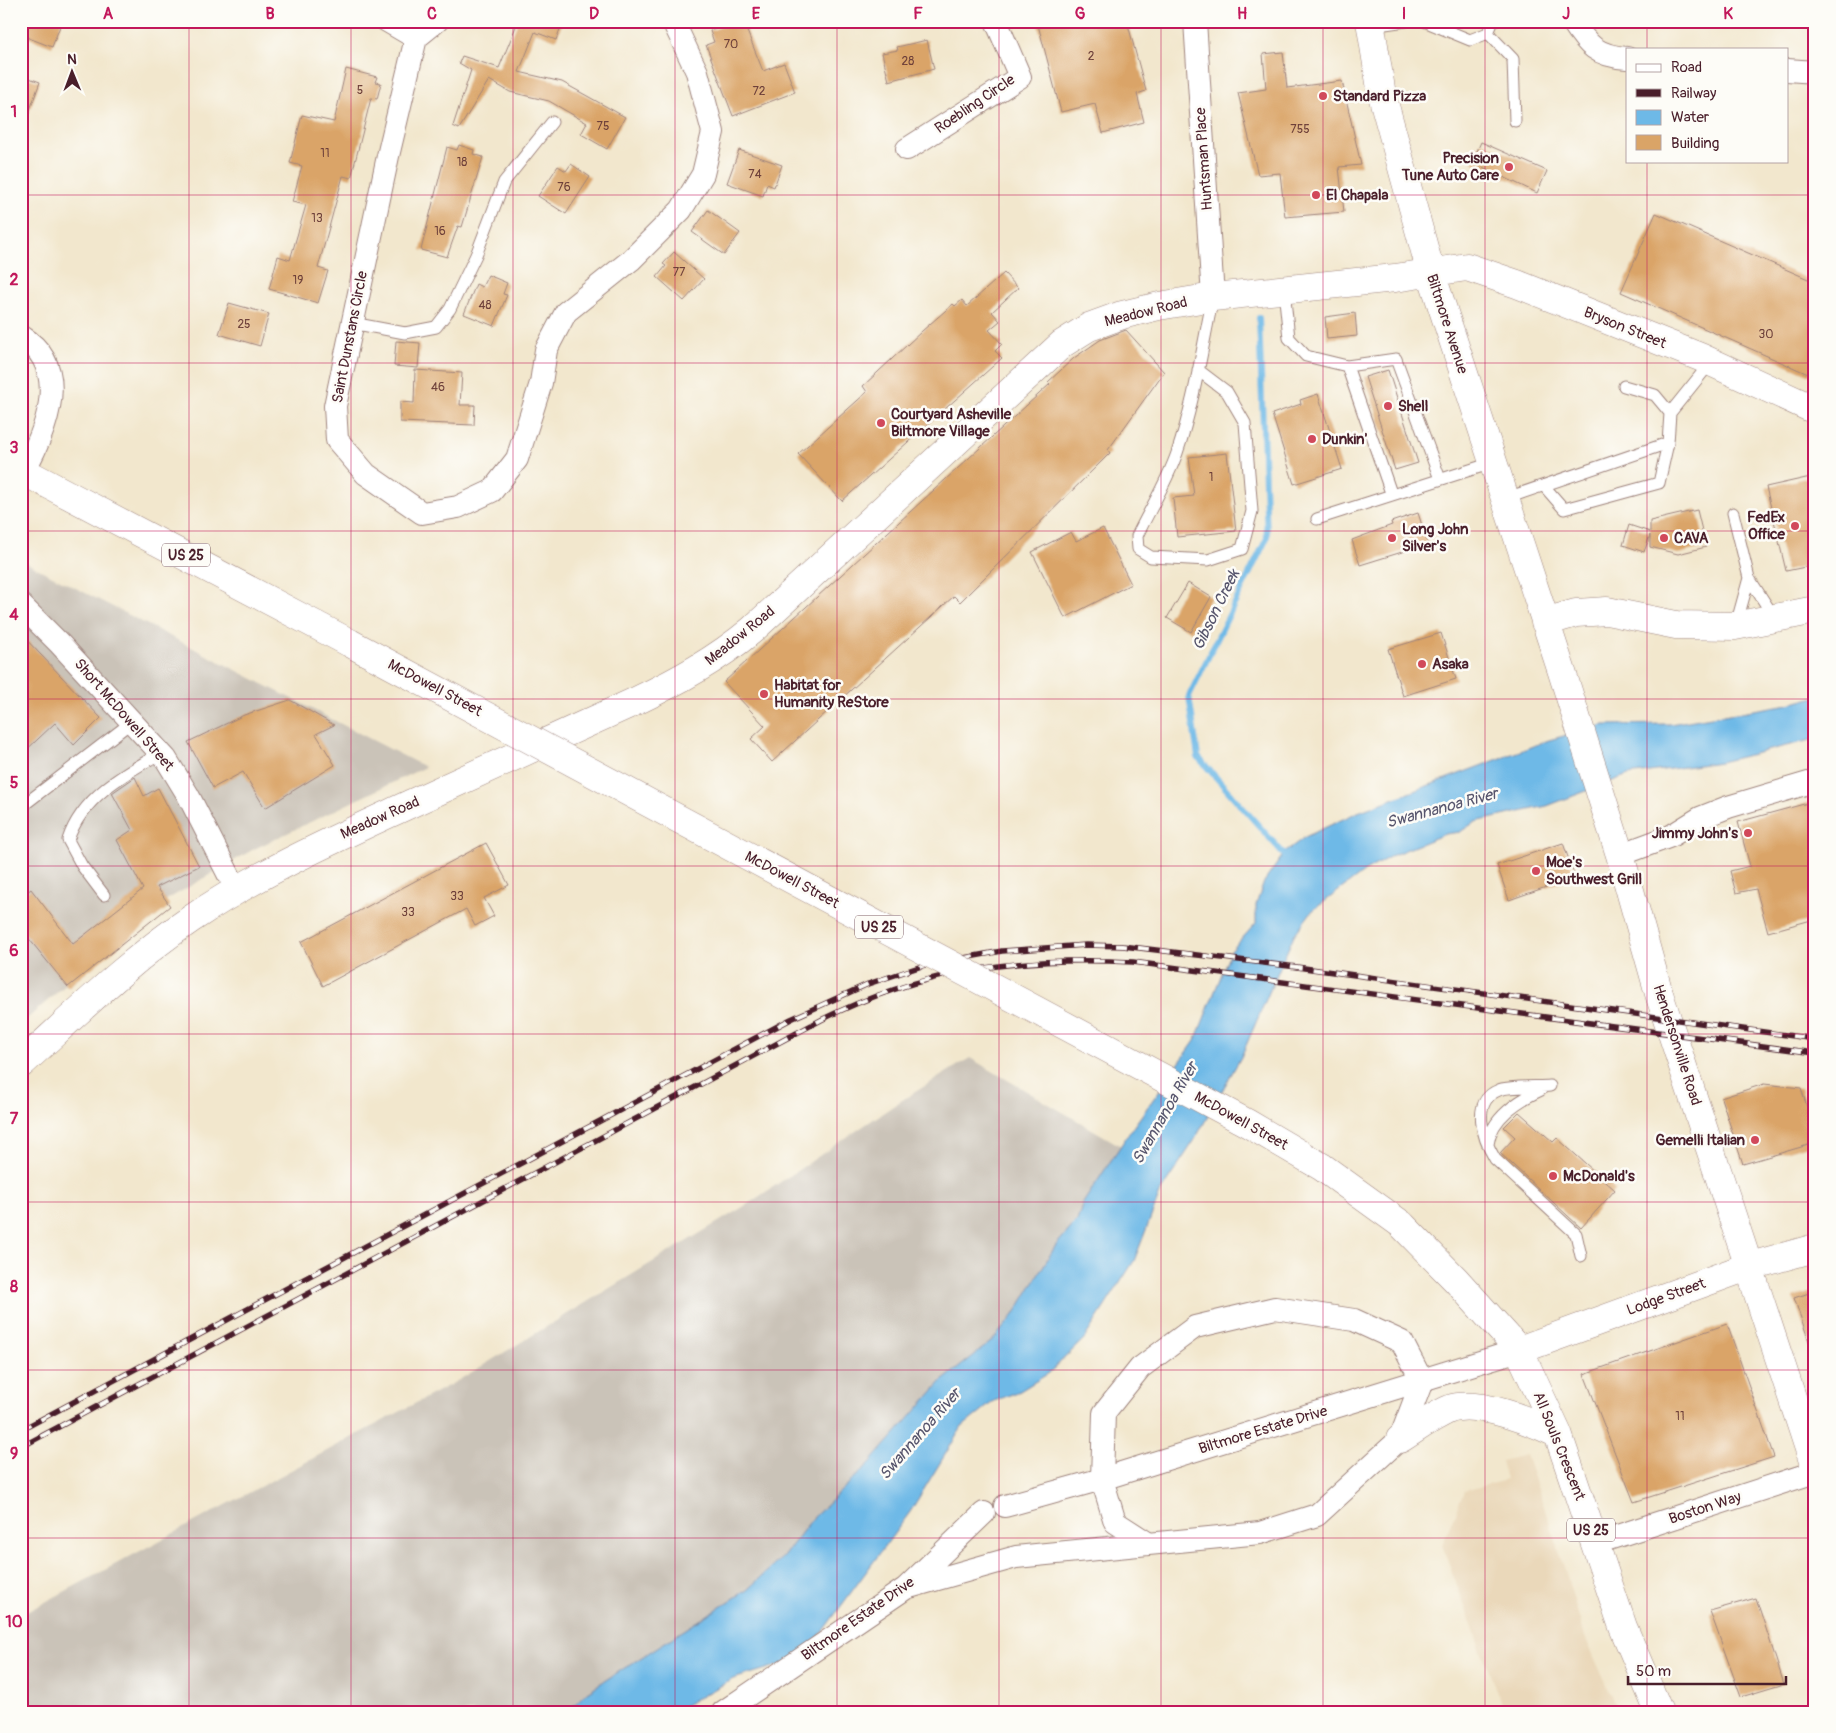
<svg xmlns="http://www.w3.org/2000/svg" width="1836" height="1733" font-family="Pangolin,sans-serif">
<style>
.built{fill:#ead8ba}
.industrial{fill:#cac3b8}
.water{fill:#6eb9e7;stroke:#5c6c89}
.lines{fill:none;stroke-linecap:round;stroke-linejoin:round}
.stream{stroke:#6eb9e7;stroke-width:6}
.building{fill:#daa467}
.service-casing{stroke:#9e837c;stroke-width:13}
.minor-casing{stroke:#9e837c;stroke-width:24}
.secondary-casing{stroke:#9e837c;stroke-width:29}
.primary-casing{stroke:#9e837c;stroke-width:29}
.service{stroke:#fff;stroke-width:11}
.minor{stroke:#fff;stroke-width:22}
.secondary{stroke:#fff;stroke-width:28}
.primary{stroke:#fff;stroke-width:28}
.rail-casing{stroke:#4a1f2b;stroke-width:5.5}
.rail{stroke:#fdfcf7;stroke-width:4;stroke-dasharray:11;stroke-linecap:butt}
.primary-bridge-casing{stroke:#9e837c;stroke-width:29;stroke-linecap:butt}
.primary-bridge{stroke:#fff;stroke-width:28}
.grid{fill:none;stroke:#c2185b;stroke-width:1;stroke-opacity:0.55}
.poi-dot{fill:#d1495b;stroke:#fdfcf7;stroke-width:2}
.labels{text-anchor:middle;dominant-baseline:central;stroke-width:5;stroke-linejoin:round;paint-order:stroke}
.number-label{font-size:12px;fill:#6e403a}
.shield{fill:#fdfcf7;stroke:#806168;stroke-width:1}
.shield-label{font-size:14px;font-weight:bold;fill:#4a1f2b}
.poi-label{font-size:15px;font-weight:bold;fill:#4a1f2b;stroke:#fdfcf7;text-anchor:start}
.street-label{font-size:15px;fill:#4a1f2b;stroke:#fdfcf7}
.water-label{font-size:16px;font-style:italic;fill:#57556d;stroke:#fdfcf7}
.neatline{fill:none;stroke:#c2185b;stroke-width:2}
.grid-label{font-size:16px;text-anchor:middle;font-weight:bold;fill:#c2185b}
</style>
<rect width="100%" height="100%" fill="#fdfcf7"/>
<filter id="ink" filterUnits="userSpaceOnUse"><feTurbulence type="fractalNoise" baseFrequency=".02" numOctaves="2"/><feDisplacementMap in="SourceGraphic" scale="10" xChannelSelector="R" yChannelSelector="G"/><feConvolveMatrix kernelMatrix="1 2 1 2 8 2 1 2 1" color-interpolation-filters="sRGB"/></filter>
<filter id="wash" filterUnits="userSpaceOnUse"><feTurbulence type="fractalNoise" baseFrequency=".0096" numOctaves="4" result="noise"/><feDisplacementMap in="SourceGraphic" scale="20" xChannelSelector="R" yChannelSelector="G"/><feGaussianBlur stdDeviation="1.12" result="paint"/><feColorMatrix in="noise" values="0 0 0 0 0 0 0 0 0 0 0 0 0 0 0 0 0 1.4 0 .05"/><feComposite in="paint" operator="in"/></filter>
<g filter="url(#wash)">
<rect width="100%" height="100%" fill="#f2e7cd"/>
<path class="built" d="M 1526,1455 L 1556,1541 L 1585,1637 L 1619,1712 L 1504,1712 L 1442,1545 L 1464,1491 L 1506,1480 L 1501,1461 Z"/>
<path class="industrial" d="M 25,562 L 425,767 L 254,849 L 156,906 L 21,1024 L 21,566 Z
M 970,1058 L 1121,1146 L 1083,1203 L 1077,1221 L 1056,1246 L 1014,1315 L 992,1341 L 942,1381 L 870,1463 L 812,1519 L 783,1557 L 747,1590 L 587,1692 L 572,1706 L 561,1712 L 21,1712 L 21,1615 L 459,1380 L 748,1204 L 896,1104 Z"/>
<path class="water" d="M 1815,697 L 1815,739 L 1720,762 L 1628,775 L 1547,806 L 1475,822 L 1460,832 L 1445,834 L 1393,855 L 1365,871 L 1312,911 L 1294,935 L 1241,1057 L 1194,1141 L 1161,1191 L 1134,1261 L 1084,1339 L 1049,1373 L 1020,1391 L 994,1401 L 962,1427 L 910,1512 L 803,1658 L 733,1679 L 673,1712 L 561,1712 L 573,1706 L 587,1692 L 747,1590 L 783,1557 L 812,1519 L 870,1463 L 942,1381 L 992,1341 L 1014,1315 L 1056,1245 L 1077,1221 L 1083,1203 L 1131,1130 L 1195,1041 L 1231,951 L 1256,923 L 1256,905 L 1264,882 L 1286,851 L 1305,837 L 1358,812 L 1549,740 L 1604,725 L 1670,724 L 1789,704 Z"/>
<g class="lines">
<path class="stream" d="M 1259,318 L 1267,538 L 1189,696 L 1198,757 L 1290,861"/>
</g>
<g id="blocks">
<path class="building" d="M 21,21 L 62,21 L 52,47 L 21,35 Z
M 511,21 L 563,21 L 556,40 L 535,32 L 519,72 L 562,82 L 625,117 L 607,149 L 581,134 L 587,123 L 549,101 L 510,92 L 489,80 L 459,129 L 453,126 L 471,70 L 459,63 L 462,56 L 499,68 L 517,24 Z
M 736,21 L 743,21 L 763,71 L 784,63 L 795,92 L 733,116 L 706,45 L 714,42 L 710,31 Z
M 1037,21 L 1127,21 L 1146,91 L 1137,94 L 1144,122 L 1103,133 L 1095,104 L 1061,112 Z
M 927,40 L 934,69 L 889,81 L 882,53 L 898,50 L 897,47 Z
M 1283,52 L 1287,88 L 1342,81 L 1361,165 L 1339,167 L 1344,212 L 1285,217 L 1280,173 L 1258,175 L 1238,93 L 1266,89 L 1263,54 Z
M 346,69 L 377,77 L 375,82 L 381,83 L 377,99 L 371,98 L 351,178 L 343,176 L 318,268 L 328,271 L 318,303 L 269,289 L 278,256 L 290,260 L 306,205 L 292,202 L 302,166 L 290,163 L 302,115 L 334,122 Z
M 21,75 L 40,82 L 23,129 L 21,128 Z
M 1481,142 L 1547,171 L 1537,193 L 1472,162 Z
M 459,145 L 474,150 L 473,154 L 483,157 L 462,227 L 458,226 L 447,257 L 421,250 L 447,147 L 457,150 Z
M 739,150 L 782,165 L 774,187 L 767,184 L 763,196 L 727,183 Z
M 571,164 L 590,177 L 566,214 L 538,196 L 558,166 L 566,171 Z
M 708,210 L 740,233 L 724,255 L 692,232 Z
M 1656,213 L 1815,282 L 1815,377 L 1621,292 Z
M 674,252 L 704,279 L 684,301 L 657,277 L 666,266 L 663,264 Z
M 1004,273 L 1018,288 L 992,312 L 1000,321 L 989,330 L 1002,344 L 995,351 L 1002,358 L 842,501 L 798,454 L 867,392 L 863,386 L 922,331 L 953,304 L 955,306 L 962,300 L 967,306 Z
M 488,275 L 507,283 L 503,294 L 507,295 L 494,326 L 464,314 L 476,284 L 482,287 Z
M 229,303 L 269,314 L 260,346 L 219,334 Z
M 1355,313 L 1357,336 L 1327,339 L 1325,317 Z
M 1126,330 L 1164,372 L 1108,450 L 1110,453 L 960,602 L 954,596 L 772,762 L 751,739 L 765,726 L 724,682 L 1050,384 L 1048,382 L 1074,358 L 1100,340 Z
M 396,341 L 420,343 L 418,368 L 394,366 Z
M 415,370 L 462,373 L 460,405 L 475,405 L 474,425 L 400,422 L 400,402 L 414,403 Z
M 1388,370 L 1418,463 L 1395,470 L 1365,377 Z
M 1318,394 L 1342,469 L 1294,484 L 1272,414 L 1301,404 L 1300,400 Z
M 1227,453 L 1236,531 L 1177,537 L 1173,498 L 1194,496 L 1189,457 Z
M 1815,476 L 1815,565 L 1786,571 L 1766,487 Z
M 1697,510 L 1706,547 L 1678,554 L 1650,547 L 1650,535 L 1644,552 L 1623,545 L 1629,525 L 1650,532 L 1650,521 Z
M 1418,513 L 1428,544 L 1360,565 L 1352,540 L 1392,525 L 1391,522 Z
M 1103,528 L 1131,584 L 1065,618 L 1032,552 L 1071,532 L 1076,541 Z
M 1188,583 L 1211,597 L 1191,632 L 1167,618 Z
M 1441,633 L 1456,679 L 1403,696 L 1388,649 Z
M 21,634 L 101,718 L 74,745 L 55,723 L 21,755 Z
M 290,700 L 334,725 L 316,734 L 335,765 L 265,808 L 243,772 L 213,788 L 188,742 L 244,715 Z
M 135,777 L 144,796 L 158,788 L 199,866 L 157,887 L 170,906 L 68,987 L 21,929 L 21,897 L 31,889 L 73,944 L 143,889 L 117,840 L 132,830 L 112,793 Z
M 1815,801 L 1815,919 L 1768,932 L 1756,889 L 1736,893 L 1730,871 L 1750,866 L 1738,822 Z
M 486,843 L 509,885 L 484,898 L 494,916 L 475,926 L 466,909 L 323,986 L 301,942 Z
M 1563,843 L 1575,877 L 1509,900 L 1497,865 Z
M 1764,1084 L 1801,1088 L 1815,1132 L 1815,1143 L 1743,1164 L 1721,1098 Z
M 1519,1112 L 1553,1142 L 1557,1138 L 1615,1190 L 1581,1228 L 1500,1153 L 1515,1137 L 1504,1127 Z
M 1815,1291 L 1815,1349 L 1812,1350 L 1794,1298 Z
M 1727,1324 L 1774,1457 L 1634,1502 L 1584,1374 Z
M 1756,1598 L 1784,1684 L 1741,1697 L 1710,1611 Z"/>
</g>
</g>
<g filter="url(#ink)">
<use href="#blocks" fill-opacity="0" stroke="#9e837c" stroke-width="1"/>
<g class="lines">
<defs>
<path id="service" d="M 1424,21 L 1470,40 L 1488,33 L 1493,21
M 1371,26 L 1406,21
M 1488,33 L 1513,59 L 1515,121
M 1284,290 L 1289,338 L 1306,356 L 1347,366 L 1396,359 L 1440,479
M 352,323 L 405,333 L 436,327 L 450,309 L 476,255 L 504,182 L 552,122
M 1347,366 L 1391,493
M 1198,370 L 1227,392 L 1245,423 L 1252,511 L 1242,549 L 1208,560 L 1151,557 L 1138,549 L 1137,536 C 1150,509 1167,482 1177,453 C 1194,403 1202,349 1213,297
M 1670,413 L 1711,362
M 1544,486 L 1564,509 L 1659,483 L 1668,443
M 1504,499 L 1668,443 L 1670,413 L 1655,395 L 1624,386
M 1733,513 L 1749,578
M 1317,519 L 1492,463
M 1736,625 L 1749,578 L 1774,617
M 21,807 L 133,721
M 104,895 L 82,866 L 68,840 C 82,797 124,774 161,753
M 1550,1086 C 1538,1087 1507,1086 1499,1090 C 1470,1101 1483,1139 1495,1159 L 1576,1234 L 1581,1256
M 1488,1144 C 1491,1118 1519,1100 1541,1090"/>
<path id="minor" d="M 387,21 L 416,38 L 437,21
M 1195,21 L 1213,297
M 1572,21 C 1588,46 1597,56 1627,58
M 416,38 L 388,156 L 335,406 L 337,440 L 366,474 L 422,513 L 458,507 L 492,491 L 517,459 L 541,383 L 546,350 L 566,312 L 631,260 L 681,210 L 703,174 L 713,132 L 697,72 L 673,21
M 1787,70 L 1815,72
M 907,149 L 1020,77 L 996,21
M 21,336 C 74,369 45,434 21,476
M 21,605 L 60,644 L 166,759 L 188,795 L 237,891
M 1620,855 L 1671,836 L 1700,818 L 1728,807 L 1815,781
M 1005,1506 L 1102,1479 L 1519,1350
M 1596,1543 L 1815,1472
M 906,1588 L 1016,1557 L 1260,1533 L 1317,1515 L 1400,1439 L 1422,1381 L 1402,1342 L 1354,1320 L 1275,1308 L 1195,1327 L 1140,1368 L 1104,1413 L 1102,1479 L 1115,1522 L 1149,1544
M 723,1712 L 906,1588 L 984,1513"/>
<path id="secondary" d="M 1370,21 L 1382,95 L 1431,273 L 1562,672 L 1620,855 L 1660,997 L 1815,1467
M 1545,622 L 1576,613 L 1607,611 L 1676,625 L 1735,626 L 1815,610
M 21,1064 C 76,1014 129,961 191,919 C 260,872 337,838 412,803 C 487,769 562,735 636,701 C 678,681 716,660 752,630 L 1062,344 L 1089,327 L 1122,315 L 1159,306 L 1213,297 L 1395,278 L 1467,267 L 1517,284 L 1700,357 L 1815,410
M 1519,1350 L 1747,1267 L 1815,1248"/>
<path id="primary" d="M 21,470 L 350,643
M 1401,1224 L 1456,1280 L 1519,1350 L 1558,1434 L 1623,1627 L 1659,1712
M 1400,1439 C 1416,1429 1433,1416 1450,1409 C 1477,1399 1533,1422 1558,1434"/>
</defs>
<use href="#service" class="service-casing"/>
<use href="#minor" class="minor-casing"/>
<use href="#secondary" class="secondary-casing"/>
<use href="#primary" class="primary-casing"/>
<use href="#service" class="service"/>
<use href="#minor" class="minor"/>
<use href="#secondary" class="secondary"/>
<use href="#primary" class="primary"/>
<defs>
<path id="rail" d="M 21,1430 L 791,1019 L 868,984 L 925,965 L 1002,951 L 1086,945 L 1123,946 L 1297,967 L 1815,1039
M 21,1447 L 821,1020 C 923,969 1021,956 1133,962 L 1815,1053"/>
</defs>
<use href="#rail" class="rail-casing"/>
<use href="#rail" class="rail"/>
<defs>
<path id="primary-bridge" d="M 350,643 L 1247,1123 L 1322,1167 L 1401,1224"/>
</defs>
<use href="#primary-bridge" class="primary-bridge-casing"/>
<use href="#primary-bridge" class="primary-bridge"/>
</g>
</g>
<path class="grid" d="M 189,21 L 189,1712M 351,21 L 351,1712M 513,21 L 513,1712M 675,21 L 675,1712M 837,21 L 837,1712M 999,21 L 999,1712M 1161,21 L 1161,1712M 1323,21 L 1323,1712M 1485,21 L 1485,1712M 1647,21 L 1647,49M 1647,161 L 1647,1712M 21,195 L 1815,195M 21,363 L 1815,363M 21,531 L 1815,531M 21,699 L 1815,699M 21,866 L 1815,866M 21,1034 L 1815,1034M 21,1202 L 1815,1202M 21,1370 L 1815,1370M 21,1538 L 1815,1538"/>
<g class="poi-dot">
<circle cx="1323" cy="96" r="5"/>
<circle cx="1509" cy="167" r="5"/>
<circle cx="1316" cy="195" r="5"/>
<circle cx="1388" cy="406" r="5"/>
<circle cx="881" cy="423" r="5"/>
<circle cx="1312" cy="439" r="5"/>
<circle cx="1795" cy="526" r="5"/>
<circle cx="1392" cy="538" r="5"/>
<circle cx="1664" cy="538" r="5"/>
<circle cx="1422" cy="664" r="5"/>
<circle cx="764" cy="694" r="5"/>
<circle cx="1748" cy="833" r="5"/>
<circle cx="1536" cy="871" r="5"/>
<circle cx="1755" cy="1140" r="5"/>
<circle cx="1553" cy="1176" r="5"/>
</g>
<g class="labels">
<g class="number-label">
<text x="731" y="44">70</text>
<text x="1091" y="56">2</text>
<text x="908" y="61">28</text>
<text x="360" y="90">5</text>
<text x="759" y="91">72</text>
<text x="603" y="126">75</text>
<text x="1300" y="129">755</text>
<text x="325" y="153">11</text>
<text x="462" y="162">18</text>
<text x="755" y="174">74</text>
<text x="564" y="187">76</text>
<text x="317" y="218">13</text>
<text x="440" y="231">16</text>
<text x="679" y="272">77</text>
<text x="298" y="280">19</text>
<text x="485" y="305">48</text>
<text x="244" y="324">25</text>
<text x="1766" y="334">30</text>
<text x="438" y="387">46</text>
<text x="1211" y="477">1</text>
<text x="457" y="896">33</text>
<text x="408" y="912">33</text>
<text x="1680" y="1416">11</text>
</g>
<g class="shield">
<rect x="162" y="543.5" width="48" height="23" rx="4"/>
<rect x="855" y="915.5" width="48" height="23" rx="4"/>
<rect x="1567" y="1518.5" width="48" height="23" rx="4"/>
</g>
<g class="shield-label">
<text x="186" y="555">US 25</text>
<text x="879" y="927">US 25</text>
<text x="1591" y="1530">US 25</text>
</g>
<g class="poi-label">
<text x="1333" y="96">Standard Pizza</text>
<text x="1499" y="158" text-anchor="end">Precision<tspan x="1499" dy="17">Tune Auto Care</tspan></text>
<text x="1326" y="195">El Chapala</text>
<text x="1398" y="406">Shell</text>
<text x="891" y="414">Courtyard Asheville<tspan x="891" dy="17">Biltmore Village</tspan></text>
<text x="1322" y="439">Dunkin'</text>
<text x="1785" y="517" text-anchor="end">FedEx<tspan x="1785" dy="17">Office</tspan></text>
<text x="1402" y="529">Long John<tspan x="1402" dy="17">Silver's</tspan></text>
<text x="1674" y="538">CAVA</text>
<text x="1432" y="664">Asaka</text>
<text x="774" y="685">Habitat for<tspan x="774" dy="17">Humanity ReStore</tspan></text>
<text x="1738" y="833" text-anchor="end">Jimmy John's</text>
<text x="1546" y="862">Moe's<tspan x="1546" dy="17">Southwest Grill</tspan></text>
<text x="1745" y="1140" text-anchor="end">Gemelli Italian</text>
<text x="1563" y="1176">McDonald's</text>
</g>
<g class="street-label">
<text transform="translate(975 104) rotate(-34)">Roebling Circle</text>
<text transform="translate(1204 159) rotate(-94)">Huntsman Place</text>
<text transform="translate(1146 312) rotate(-14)">Meadow Road</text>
<text transform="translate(1447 324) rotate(72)">Biltmore Avenue</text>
<text transform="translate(1625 328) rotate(22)">Bryson Street</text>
<text transform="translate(350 337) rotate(-79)">Saint Dunstans Circle</text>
<text transform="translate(740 636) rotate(-39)">Meadow Road</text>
<text transform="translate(435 688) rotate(28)">McDowell Street</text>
<text transform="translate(124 715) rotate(49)">Short McDowell Street</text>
<text transform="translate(380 818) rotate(-24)">Meadow Road</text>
<text transform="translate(792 880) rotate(28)">McDowell Street</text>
<text transform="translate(1677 1045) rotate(72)">Hendersonville Road</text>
<text transform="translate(1241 1121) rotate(29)">McDowell Street</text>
<text transform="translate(1666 1297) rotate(-20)">Lodge Street</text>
<text transform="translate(1263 1430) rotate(-17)">Biltmore Estate Drive</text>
<text transform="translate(1559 1446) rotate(68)">All Souls Crescent</text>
<text transform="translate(1705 1508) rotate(-18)">Boston Way</text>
<text transform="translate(858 1619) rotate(-35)">Biltmore Estate Drive</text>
</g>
<g class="water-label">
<text transform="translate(1216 610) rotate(-64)">Gibson Creek</text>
<text transform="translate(1442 808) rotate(-15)">Swannanoa River</text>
<text transform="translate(1165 1113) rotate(-60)">Swannanoa River</text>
<text transform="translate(920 1434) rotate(-49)">Swannanoa River</text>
</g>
</g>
<rect width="1836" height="1733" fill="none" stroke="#fdfcf7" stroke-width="55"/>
<rect x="1626" y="48" width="162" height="115" fill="#fdfcf7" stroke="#b5a4a5"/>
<rect x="1636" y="64" width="25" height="8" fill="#ffffff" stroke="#b5a4a5"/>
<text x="1671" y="72" font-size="15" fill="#4a1f2b">Road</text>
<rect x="1636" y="89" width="25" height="8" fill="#4a1f2b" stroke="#b5a4a5"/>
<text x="1671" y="98" font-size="15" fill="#4a1f2b">Railway</text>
<rect x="1636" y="110" width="25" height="15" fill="#6eb9e7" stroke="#b5a4a5"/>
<text x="1671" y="122" font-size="15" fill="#4a1f2b">Water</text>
<rect x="1636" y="135" width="25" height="15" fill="#daa467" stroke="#b5a4a5"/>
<text x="1671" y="148" font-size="15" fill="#4a1f2b">Building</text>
<g transform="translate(72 72) rotate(359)" stroke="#fdfcf7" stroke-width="4" paint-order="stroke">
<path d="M0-4L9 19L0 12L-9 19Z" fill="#4a1f2b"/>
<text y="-8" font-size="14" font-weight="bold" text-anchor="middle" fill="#4a1f2b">N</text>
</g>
<path d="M1628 1676v8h158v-8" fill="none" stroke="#4a1f2b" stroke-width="2.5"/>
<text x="1636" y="1676" font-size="15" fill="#4a1f2b" stroke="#fdfcf7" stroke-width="4" paint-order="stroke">50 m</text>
<rect x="28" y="28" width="1780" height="1678" class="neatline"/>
<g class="grid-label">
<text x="108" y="19">A</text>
<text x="270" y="19">B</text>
<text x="432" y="19">C</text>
<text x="594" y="19">D</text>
<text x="756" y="19">E</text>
<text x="918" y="19">F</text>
<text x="1080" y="19">G</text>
<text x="1242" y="19">H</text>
<text x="1404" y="19">I</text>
<text x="1566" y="19">J</text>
<text x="1728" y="19">K</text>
<text x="14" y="117">1</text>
<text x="14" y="285">2</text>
<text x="14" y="453">3</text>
<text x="14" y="620">4</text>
<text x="14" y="788">5</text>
<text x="14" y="956">6</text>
<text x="14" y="1124">7</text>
<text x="14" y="1292">8</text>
<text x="14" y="1459">9</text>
<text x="14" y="1627">10</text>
</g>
</svg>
